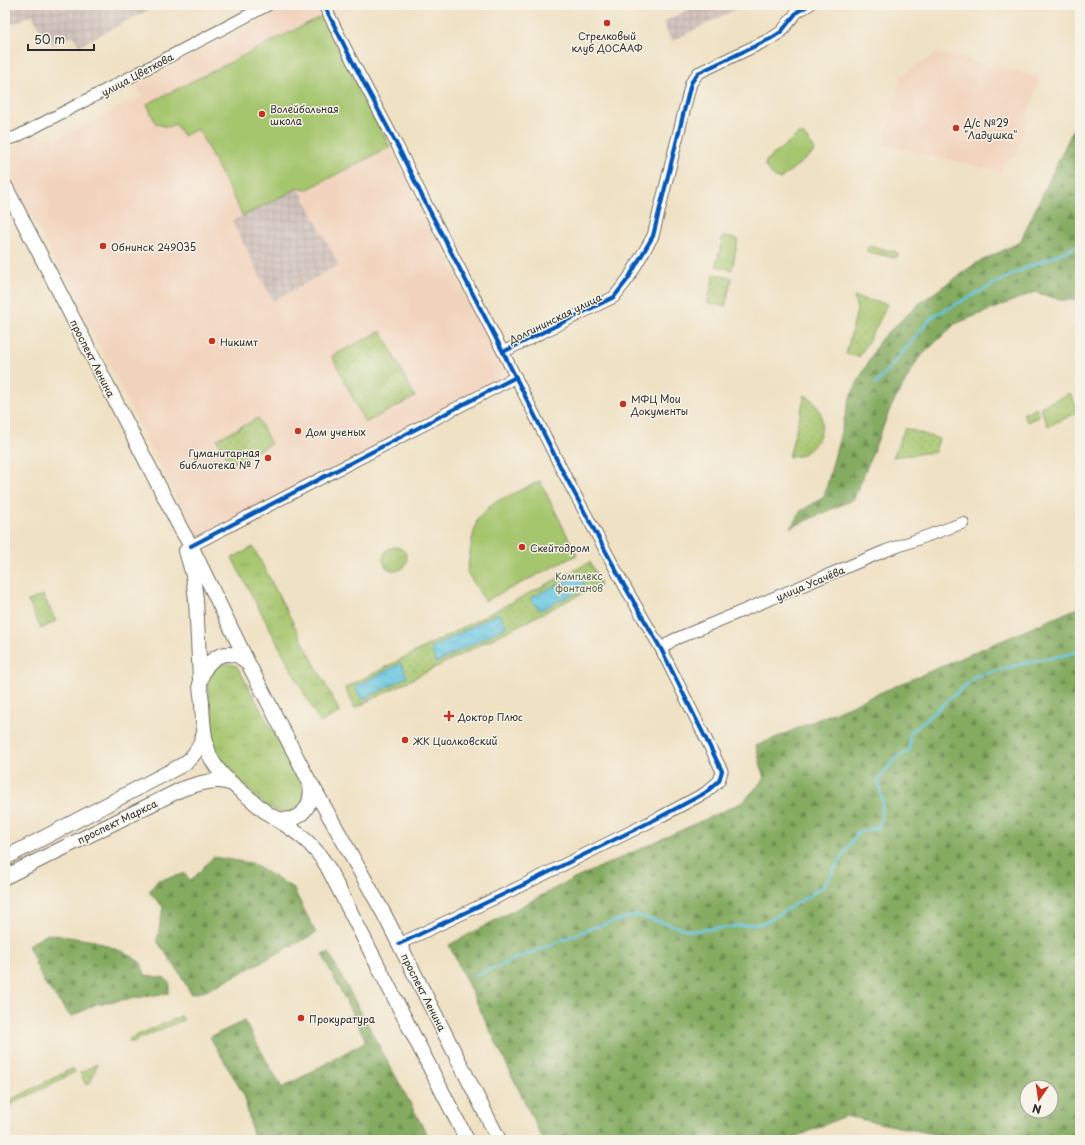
<svg xmlns="http://www.w3.org/2000/svg" width="1085" height="1145" font-family="'Playpen Sans',sans-serif">
<style>
.built{fill:#f2d4be}
.industrial{fill:url(#industrial-grid)}
.grass{fill:url(#grass-tufts);stroke:#68784c}
.forest{fill:url(#forest-firs);stroke:#586b46;fill-rule:evenodd}
.park{fill:url(#park-dots);stroke:#68784c}
.pitch{fill:#a6c66e;stroke:#68784c}
.water{fill:url(#water-waves);stroke:#487886}
.lines{fill:none;stroke-linecap:round;stroke-linejoin:round}
.stream{stroke:#64c6e2;stroke-width:2.5}
.minor-casing{stroke:#706b61;stroke-width:13}
.major-casing{stroke:#706b61;stroke-width:16}
.minor{stroke:#fff;stroke-width:11}
.major{stroke:#fff;stroke-width:14}
.cycleway-casing{stroke:#f7f3e8;stroke-width:6}
.cycleway{stroke:#0057b8;stroke-width:4}
.poi-dot{fill:#c8321e;stroke:#f7f3e8;stroke-width:1.5}
.labels{text-anchor:middle;dominant-baseline:central;stroke-width:3;stroke-linejoin:round;paint-order:stroke}
.poi-label{font-size:10px;fill:#2b2b2b;stroke:#f7f3e8;text-anchor:start}
.street-label{font-size:10px;fill:#2b2b2b;stroke:#f7f3e8}
.park-label{font-size:10px;fill:#505a3f;stroke:#f7f3e8}
</style>
<defs>
<pattern id="industrial-grid" width="8" height="8" patternUnits="userSpaceOnUse"><rect width="8" height="8" fill="#cfc0ba"/><path d="M0 4h8M4 0v8" fill="none" stroke="#b2a5a0"/></pattern>
<pattern id="grass-tufts" width="24" height="20" patternUnits="userSpaceOnUse"><rect width="24" height="20" fill="#a6c66e"/><path d="M3 7l-1-3M5 7V3M7 7l1-3M15 17l-1-3M17 17v-4M19 17l1-3" fill="none" stroke="#8faa5f"/></pattern>
<pattern id="forest-firs" width="22" height="20" patternUnits="userSpaceOnUse"><rect width="22" height="20" fill="#84ab61"/><path d="M5 1l3.5 6h-7zM16 11l3.5 6h-7z" fill="#6c8b50"/></pattern>
<pattern id="park-dots" width="8" height="8" patternUnits="userSpaceOnUse"><rect width="8" height="8" fill="#a6c66e"/><path d="M2 2h.1M6 6h.1" fill="none" stroke="#8faa5f" stroke-width="1.8" stroke-linecap="round"/></pattern>
<pattern id="water-waves" width="16" height="10" patternUnits="userSpaceOnUse"><rect width="16" height="10" fill="#64c6e2"/><path d="M0 5q4-4 8 0t8 0" fill="none" stroke="#57aac2"/></pattern>
</defs>
<rect width="100%" height="100%" fill="#f7f3e8"/>
<filter id="ink" filterUnits="userSpaceOnUse"><feTurbulence type="fractalNoise" baseFrequency=".025" numOctaves="2"/><feDisplacementMap in="SourceGraphic" scale="8" xChannelSelector="R" yChannelSelector="G"/><feConvolveMatrix kernelMatrix="1 2 1 2 8 2 1 2 1" color-interpolation-filters="sRGB"/></filter>
<filter id="wash" filterUnits="userSpaceOnUse"><feTurbulence type="fractalNoise" baseFrequency=".012" numOctaves="4" result="noise"/><feDisplacementMap in="SourceGraphic" scale="16" xChannelSelector="R" yChannelSelector="G"/><feGaussianBlur stdDeviation="0.9" result="paint"/><feColorMatrix in="noise" values="0 0 0 0 0 0 0 0 0 0 0 0 0 0 0 0 0 1.4 0 .05"/><feComposite in="paint" operator="in"/></filter>
<g filter="url(#wash)">
<rect width="100%" height="100%" fill="#efe1c4"/>
<path class="built" d="M 287,5 L 317,5 L 504,370 L 503,381 L 196,538 L 86,319 L 72,285 L 58,265 L 5,167 L 5,152 L 35,135 L 56,139 L 142,97 L 137,85 Z
M 937,53 L 1040,77 L 1016,156 L 1005,160 L 1000,171 L 883,145 L 902,75 Z"/>
<path class="industrial" d="M 5,5 L 158,5 L 79,46 L 73,35 L 53,45 L 48,34 L 43,36 L 32,15 L 5,28 Z
M 697,5 L 744,5 L 672,41 L 667,32 L 664,22 Z
M 298,187 L 339,265 L 273,301 L 232,221 Z"/>
<path class="grass" d="M 870,246 L 897,252 L 898,256 L 896,258 L 868,252 L 867,251 L 867,248 Z
M 253,547 L 340,712 L 320,723 L 232,558 Z
M383 559a12 12 0 1 1 24 0a12 12 0 1 1-24 0Z
M 222,664 L 230,664 L 237,666 L 305,790 L 306,796 L 299,810 L 286,814 L 280,812 L 268,807 L 219,764 L 213,749 L 208,685 L 212,673 L 216,667 Z
M 181,1016 L 183,1020 L 130,1043 L 129,1039 Z
M 97,1064 L 91,1082 L 86,1085 L 80,1073 Z
M 73,1068 L 75,1072 L 5,1108 L 5,1103 Z"/>
<path class="forest" d="M 1080,115 L 1080,300 L 1061,300 L 1035,292 L 955,324 L 918,359 L 891,407 L 854,499 L 790,528 L 801,511 L 824,497 L 850,397 L 880,340 L 920,303 L 975,264 L 1020,242 Z
M 1080,607 L 1080,1140 L 963,1140 L 845,1116 L 789,1140 L 543,1140 L 449,945 L 563,884 L 743,802 L 764,779 L 756,746 ZM 1027,1087 L 1051,1087 L 1051,1111 L 1027,1111 Z
M 213,857 L 251,863 L 293,888 L 316,933 L 206,991 L 191,994 L 179,972 L 157,941 L 163,907 L 149,892 L 158,880 L 181,875 L 184,873 L 191,881 Z
M 48,934 L 95,941 L 128,954 L 141,963 L 145,975 L 165,978 L 170,984 L 168,993 L 96,1004 L 71,1017 L 43,981 L 28,945 Z
M 329,953 L 430,1140 L 254,1140 L 244,1095 L 210,1037 L 244,1021 L 282,1088 L 366,1041 L 322,954 Z"/>
<path class="park" d="M 714,274 L 732,278 L 725,307 L 707,303 Z
M 854,297 L 887,304 L 878,324 L 859,357 L 846,354 L 857,310 Z
M 381,331 L 415,397 L 365,423 L 332,356 Z
M 805,395 C 810,398 815,402 818,408 C 830,429 813,458 789,457 Z
M 1036,408 L 1040,416 L 1027,422 L 1023,414 Z
M 258,418 L 271,444 L 230,465 L 217,439 Z
M 905,428 L 939,439 L 935,452 L 893,457 Z
M 590,562 L 601,584 L 355,708 L 345,688 Z
M 43,595 L 56,621 L 41,629 L 28,601 Z"/>
<path class="pitch" d="M 322,16 L 390,147 L 306,190 L 298,188 L 243,216 L 198,129 L 183,136 L 176,124 L 168,127 L 156,124 L 147,104 Z
M 798,134 L 803,134 L 814,148 L 813,153 L 780,179 L 775,178 L 765,166 L 766,161 Z
M 723,236 L 738,239 L 732,270 L 716,266 Z
M 1070,393 L 1079,412 L 1048,426 L 1040,407 Z
M 540,481 L 577,555 L 485,601 L 467,572 L 472,540 L 477,520 L 493,503 Z"/>
<path class="water" d="M 579,574 L 586,588 L 540,610 L 530,598 Z
M 498,613 L 507,626 L 436,663 L 431,648 Z
M 401,663 L 407,677 L 362,700 L 355,687 Z"/>
<g class="lines">
<path class="stream" d="M 876,384 L 932,317 L 1019,271 L 1080,245
M 474,976 L 592,928 L 636,915 L 692,931 L 765,923 L 823,887 L 858,832 L 879,827 L 883,803 L 878,780 L 896,758 L 909,751 L 910,733 L 976,676 L 1034,661 L 1080,652"/>
</g>
</g>
<g filter="url(#ink)">
<g class="lines">
<defs>
<path id="minor" d="M 324,5 L 348,53 L 398,147 L 423,198 L 503,352 L 563,472 L 624,585 L 661,649 L 722,771 L 719,781 L 705,793 L 660,817 L 521,886 L 399,944
M 5,140 L 16,137 L 268,5
M 503,352 L 614,297 L 628,279 L 653,236 L 691,83 L 698,73 L 770,39 L 781,32 L 797,12 L 809,5
M 191,546 L 516,377
M 661,649 L 673,640 L 885,551 L 963,523"/>
<path id="major" d="M 5,186 L 182,531 L 191,546 L 248,663 L 310,783 C 312,798 310,811 294,818 C 277,824 265,812 254,802 C 239,789 218,775 210,756 C 204,740 203,722 202,705 C 202,698 200,690 200,684 C 202,666 217,650 235,655 C 240,656 244,660 248,663
M 186,551 L 193,575 L 196,600 L 200,679
M 312,785 L 384,914 L 499,1140
M 276,819 C 298,832 313,844 327,866 L 467,1140
M 5,858 L 184,764 C 196,754 199,748 204,733
M 5,877 L 182,789 C 194,785 208,780 220,781 C 225,782 229,783 233,784"/>
</defs>
<use href="#minor" class="minor-casing"/>
<use href="#major" class="major-casing"/>
<use href="#minor" class="minor"/>
<use href="#major" class="major"/>
<defs>
<path id="cycleway" d="M 324,5 L 348,53 L 398,147 L 423,198 L 503,352 L 563,472 L 624,585 L 661,649 L 722,771 L 719,781 L 705,793 L 660,817 L 521,886 L 399,944
M 503,352 L 614,297 L 628,279 L 653,236 L 691,83 L 698,73 L 770,39 L 781,32 L 797,12 L 809,5
M 191,546 L 516,377"/>
</defs>
<use href="#cycleway" class="cycleway-casing"/>
<use href="#cycleway" class="cycleway"/>
</g>
</g>
<g class="poi-dot">
<circle cx="607" cy="23" r="4"/>
<circle cx="262" cy="114" r="4"/>
<circle cx="956" cy="128" r="4"/>
<circle cx="103" cy="246" r="4"/>
<circle cx="212" cy="341" r="4"/>
<circle cx="623" cy="404" r="4"/>
<circle cx="298" cy="431" r="4"/>
<circle cx="268" cy="458" r="4"/>
<circle cx="522" cy="547" r="4"/>
<path d="M447 710h4v4h4v4h-4v4h-4v-4h-4v-4h4z"/>
<circle cx="405" cy="740" r="4"/>
<circle cx="301" cy="1018" r="4"/>
</g>
<g class="labels">
<g class="poi-label">
<text x="607" y="35" text-anchor="middle">Стрелковый<tspan x="607" dy="12">клуб ДОСААФ</tspan></text>
<text x="270" y="108">Волейбольная<tspan x="270" dy="12">школа</tspan></text>
<text x="964" y="122">Д/с №29<tspan x="964" dy="12">"Ладушка"</tspan></text>
<text x="111" y="246">Обнинск 249035</text>
<text x="220" y="341">Никимт</text>
<text x="631" y="398">МФЦ Мои<tspan x="631" dy="12">Документы</tspan></text>
<text x="306" y="431">Дом ученых</text>
<text x="260" y="452" text-anchor="end">Гуманитарная<tspan x="260" dy="12">библиотека № 7</tspan></text>
<text x="530" y="547">Скейтодром</text>
<text x="458" y="716">Доктор Плюс</text>
<text x="413" y="740">ЖК Циолковский</text>
<text x="309" y="1018">Прокуратура</text>
</g>
<g class="street-label">
<text transform="translate(137 74) rotate(-28)">улица Цветкова</text>
<text transform="translate(555 318) rotate(-26)">Долгининская улица</text>
<text transform="translate(93 358) rotate(63)">проспект Ленина</text>
<text transform="translate(810 583) rotate(-23)">улица Усачёва</text>
<text transform="translate(117 821) rotate(-26)">проспект Маркса</text>
<text transform="translate(424 992) rotate(63)">проспект Ленина</text>
</g>
<g class="park-label">
<text x="579" y="575">Комплекс<tspan x="579" dy="12">фонтанов</tspan></text>
</g>
</g>
<rect width="1085" height="1145" fill="none" stroke="#f7f3e8" stroke-width="20"/>
<g transform="translate(1039 1099) rotate(193)"><circle r="19" fill="#f7f3e8" stroke="#a5a39c"/>
<path d="M0-3L7 15L0 10L-7 15Z" fill="#c8321e"/>
<text y="-6" font-size="11" font-weight="bold" text-anchor="middle" fill="#2b2b2b">N</text>
</g>
<path d="M28 44v6h66v-6" fill="none" stroke="#2b2b2b" stroke-width="2"/>
<text x="34" y="44" font-size="12" fill="#2b2b2b" stroke="#f7f3e8" stroke-width="3" paint-order="stroke">50 m</text>
</svg>
